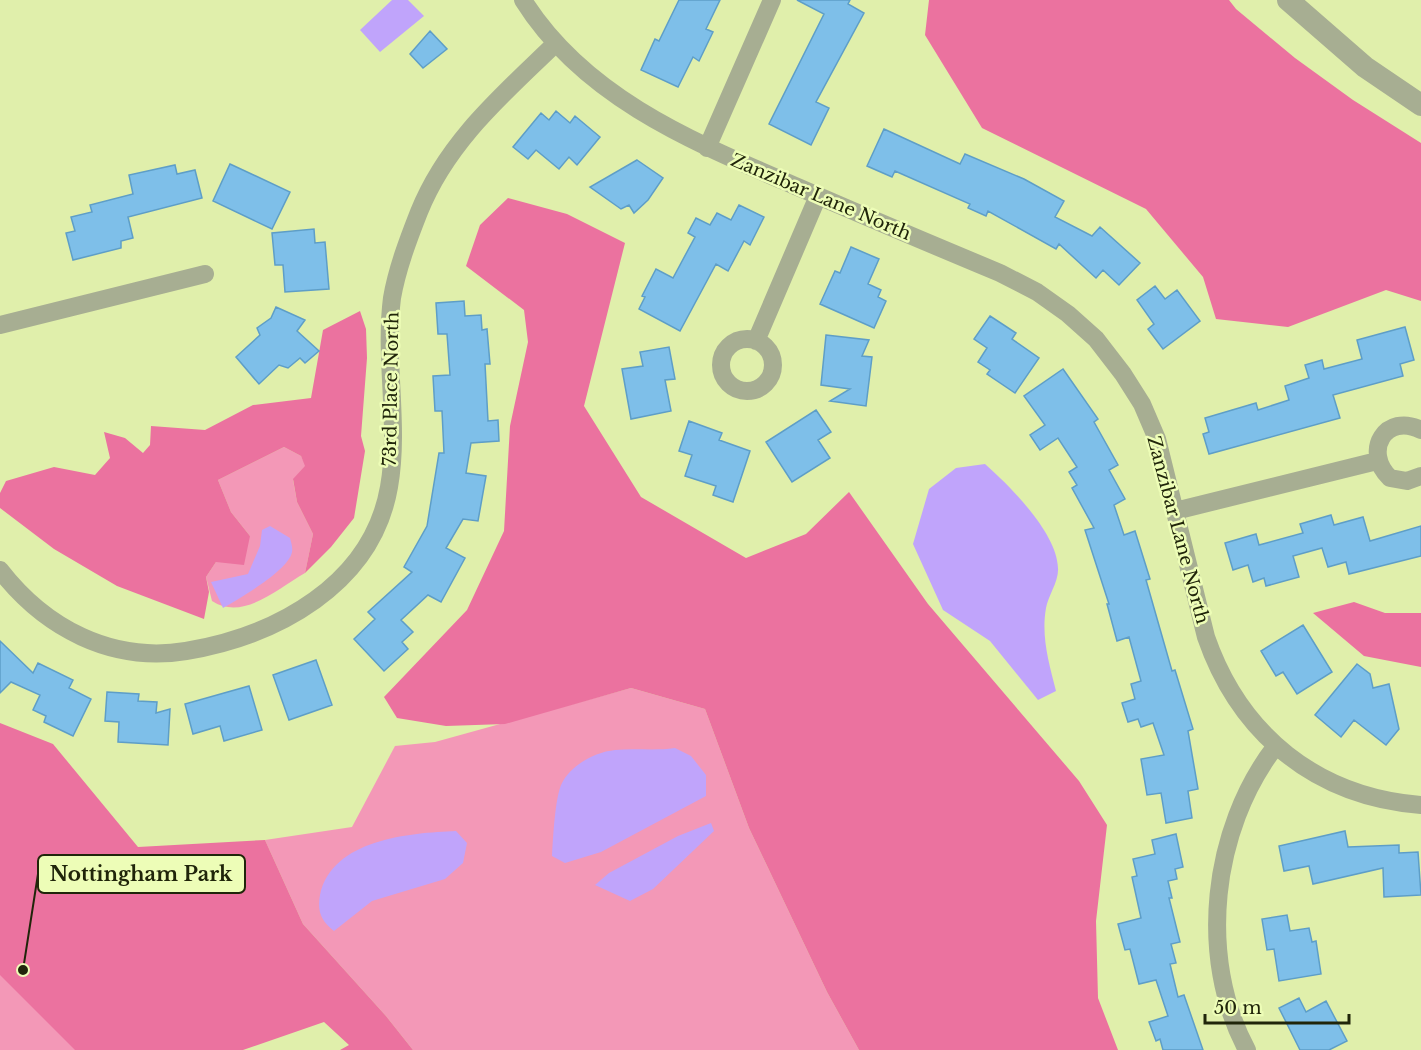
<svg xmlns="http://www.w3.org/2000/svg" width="1421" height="1050" font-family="'Libre Baskerville',serif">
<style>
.green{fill:#f398b7}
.forest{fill:#eb729f}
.water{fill:#c0a4fb}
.building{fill:#7ebfe9;stroke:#5e9ec7;stroke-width:1.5}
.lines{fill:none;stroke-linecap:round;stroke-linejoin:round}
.minor{stroke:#a7ae92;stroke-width:18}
.tertiary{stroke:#a7ae92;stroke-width:22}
.labels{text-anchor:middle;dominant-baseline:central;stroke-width:5;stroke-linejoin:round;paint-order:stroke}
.street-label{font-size:18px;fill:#20250a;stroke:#edfdb7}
.leader{fill:none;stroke:#20250a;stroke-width:2}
.callout-dot{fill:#20250a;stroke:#edfdb7;stroke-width:2}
.callout{fill:#edfdb7;stroke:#20250a;stroke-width:2}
.callout-label{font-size:20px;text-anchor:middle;font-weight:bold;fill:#20250a}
</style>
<rect width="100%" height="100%" fill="#e0efab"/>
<path class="green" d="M 284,447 L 301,456 L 306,466 L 293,480 L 297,502 L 313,534 L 305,573 C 277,589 243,621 212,601 L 206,577 L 216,562 L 250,536 L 231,512 L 218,480 Z
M 631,688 L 705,709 L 749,828 L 827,992 L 859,1050 L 413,1050 L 386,1016 L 303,924 L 265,840 L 352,827 L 395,746 L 435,742 Z
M 0,889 L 91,1050 L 0,1050 Z"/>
<path class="forest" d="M 929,0 L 1229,0 L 1236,9 L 1295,58 L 1353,100 L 1421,143 L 1421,301 L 1386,290 L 1288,327 L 1216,319 L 1203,277 L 1146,209 L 982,128 L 925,35 Z
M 508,198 L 567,214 L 625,243 L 584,406 L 641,497 L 746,558 L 806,534 L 849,492 L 928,604 L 1079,781 L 1107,825 L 1096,921 L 1098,998 L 1118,1050 L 859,1050 L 827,992 L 749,828 L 705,709 L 631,688 L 505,724 L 446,726 L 397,718 L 384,697 L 467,610 L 504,531 L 510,426 L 528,342 L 524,310 L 466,266 L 480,225 Z
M 360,311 L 366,329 L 367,358 L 361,436 L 365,451 L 354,518 L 331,547 L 305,573 L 313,534 L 297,502 L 293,479 L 305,466 L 301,456 L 284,447 L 218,480 L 231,512 L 250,536 L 244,565 L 216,562 L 206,577 L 209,592 L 204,619 L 117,586 L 54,549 L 0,508 L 0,493 L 6,481 L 54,467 L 95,475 L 110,458 L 104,432 L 125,438 L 143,453 L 150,445 L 151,426 L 205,430 L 253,405 L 311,398 L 323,330 Z
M 1354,602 L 1385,613 L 1421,613 L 1421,667 L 1364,656 L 1313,613 Z
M 0,723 L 53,744 L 138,847 L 265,840 L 303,924 L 386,1016 L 413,1050 L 340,1050 L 349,1045 L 324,1022 L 243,1050 L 75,1050 L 0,975 Z"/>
<path class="water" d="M 392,0 L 408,0 L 424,16 L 380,52 L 360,30 Z
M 985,464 C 1010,486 1057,533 1058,568 C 1059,581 1048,596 1046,608 C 1041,637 1049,663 1056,691 L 1038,700 L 990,641 L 943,610 L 913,544 L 929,489 L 956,468 Z
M 270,526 L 290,538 C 291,542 293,548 292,552 C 289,570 239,599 223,608 L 211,582 L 248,574 L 260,546 L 262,530 Z
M 675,748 L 691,756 L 706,775 L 706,796 L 601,852 L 565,863 L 552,856 C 553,840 555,796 562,783 C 571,765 595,752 615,750 C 635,748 655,751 675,748 Z
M 711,823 L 714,831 L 653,889 L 630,901 L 595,885 L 609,873 L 678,836 Z
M 456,831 L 467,843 L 463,863 L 445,879 L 372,901 L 334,931 C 321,921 317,911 320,895 C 332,839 410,833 456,831 Z"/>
<path class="building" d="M 679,0 L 720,0 L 706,29 L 713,32 L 699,61 L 693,57 L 678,87 L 641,70 L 655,39 L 659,41 Z
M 797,0 L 850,0 L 848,4 L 864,13 L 816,102 L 829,108 L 811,145 L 769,124 L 824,14 Z
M 430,31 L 447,49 L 423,68 L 410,54 Z
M 556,111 L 570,123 L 575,116 L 600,137 L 577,165 L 569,157 L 559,169 L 536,150 L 528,159 L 513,147 L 541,113 L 549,120 Z
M 884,129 L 960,164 L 965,154 L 1024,179 L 1064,201 L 1055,217 L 1092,236 L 1100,227 L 1140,263 L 1119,285 L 1103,270 L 1096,278 L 1059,244 L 1056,249 L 988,211 L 986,216 L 968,208 L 970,204 L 895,171 L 892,177 L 867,166 Z
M 637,160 L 663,178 L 648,200 L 634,213 L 629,205 L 621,209 L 590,187 Z
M 230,164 L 290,192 L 272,229 L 213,201 Z
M 175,165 L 177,174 L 195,170 L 202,198 L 128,217 L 133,238 L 121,241 L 121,248 L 73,260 L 66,233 L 75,231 L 71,217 L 92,212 L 90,205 L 133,194 L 129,175 Z
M 739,205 L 764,217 L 750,245 L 744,241 L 728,271 L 716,264 L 680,331 L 639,309 L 645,297 L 642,296 L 656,269 L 673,278 L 695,237 L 688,233 L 696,218 L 710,225 L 717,213 L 731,220 Z
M 314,229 L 315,243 L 325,242 L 329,289 L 285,292 L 283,265 L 275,265 L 272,233 Z
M 851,247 L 879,259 L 868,284 L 881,290 L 878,297 L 886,301 L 874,328 L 820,304 L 835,271 L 840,273 Z
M 1155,286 L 1165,299 L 1177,290 L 1200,321 L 1163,349 L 1148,329 L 1154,324 L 1137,300 Z
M 464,301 L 465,316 L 481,315 L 482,330 L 487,329 L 490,364 L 485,364 L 488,421 L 498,420 L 499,441 L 471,443 L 466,473 L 486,476 L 478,521 L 463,519 L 446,548 L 465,558 L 441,602 L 428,595 L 401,620 L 413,632 L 402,642 L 408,649 L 384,671 L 354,639 L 375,619 L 368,612 L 412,572 L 404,567 L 427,526 L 439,453 L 444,453 L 442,411 L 435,411 L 433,376 L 450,375 L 447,334 L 438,334 L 436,303 Z
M 276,307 L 305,320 L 297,331 L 319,351 L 305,363 L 300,358 L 288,368 L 279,365 L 259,384 L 236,357 L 260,335 L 257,328 L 271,318 Z
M 990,316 L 1016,333 L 1012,339 L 1039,358 L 1015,393 L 987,374 L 990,370 L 978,362 L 987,348 L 974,339 Z
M 1405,327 L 1414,360 L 1400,364 L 1403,376 L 1333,395 L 1340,418 L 1209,454 L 1203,434 L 1209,432 L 1205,418 L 1256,403 L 1258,410 L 1289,400 L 1285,386 L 1309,378 L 1305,365 L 1322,360 L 1324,369 L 1362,359 L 1357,340 Z
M 826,335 L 869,340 L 862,356 L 872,357 L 866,406 L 830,401 L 850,389 L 821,385 Z
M 669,347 L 675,379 L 665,380 L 671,411 L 631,419 L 622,369 L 643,366 L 640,352 Z
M 1063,369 L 1098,419 L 1094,422 L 1118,465 L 1109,470 L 1125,499 L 1114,505 L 1124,535 L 1135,531 L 1150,579 L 1146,580 L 1172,671 L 1175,670 L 1193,729 L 1188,731 L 1198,789 L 1188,791 L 1192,818 L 1166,823 L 1161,793 L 1147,795 L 1141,759 L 1164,755 L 1153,723 L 1141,727 L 1138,719 L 1128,722 L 1122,703 L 1135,699 L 1131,684 L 1141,681 L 1129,637 L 1117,641 L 1107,604 L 1109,604 L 1085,530 L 1094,528 L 1072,488 L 1077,485 L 1069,472 L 1077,467 L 1058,438 L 1040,450 L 1030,435 L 1045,425 L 1024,396 Z
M 816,410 L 831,432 L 818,440 L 830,458 L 792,482 L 766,442 Z
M 689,421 L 722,433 L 719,440 L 750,451 L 733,502 L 713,495 L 716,486 L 685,476 L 692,455 L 679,451 Z
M 1331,515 L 1334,525 L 1363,517 L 1370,541 L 1421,526 L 1421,556 L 1349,574 L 1346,562 L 1328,567 L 1322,548 L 1293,556 L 1299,577 L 1266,586 L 1264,578 L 1253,582 L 1248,565 L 1233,570 L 1225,543 L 1256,534 L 1259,545 L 1303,533 L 1300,524 Z
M 1303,625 L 1332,672 L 1297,694 L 1283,672 L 1276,676 L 1261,651 Z
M 0,641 L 33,673 L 38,663 L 73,680 L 69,688 L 91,699 L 73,736 L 44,722 L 46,716 L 33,710 L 40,695 L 11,682 L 0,693 Z
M 316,660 L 332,705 L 289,720 L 273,675 Z
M 1357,664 L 1370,674 L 1373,688 L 1389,684 L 1399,729 L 1386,745 L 1354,720 L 1341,737 L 1315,715 Z
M 249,686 L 262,730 L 224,741 L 220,726 L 193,734 L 185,704 Z
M 107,692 L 139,694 L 138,701 L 157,702 L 156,713 L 170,709 L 168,745 L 118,742 L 119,722 L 105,721 Z
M 1345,831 L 1348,847 L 1399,845 L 1399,853 L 1418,852 L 1421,895 L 1384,897 L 1383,868 L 1313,884 L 1309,866 L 1284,871 L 1279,846 Z
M 1176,834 L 1183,867 L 1175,869 L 1177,879 L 1168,881 L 1172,898 L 1169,898 L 1180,942 L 1171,944 L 1176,963 L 1170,964 L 1178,997 L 1184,995 L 1203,1050 L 1163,1050 L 1160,1039 L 1156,1041 L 1149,1022 L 1168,1016 L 1156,980 L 1139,984 L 1130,949 L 1125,950 L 1118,924 L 1141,918 L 1132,877 L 1137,876 L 1133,859 L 1155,854 L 1152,840 Z
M 1287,915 L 1290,931 L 1309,928 L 1312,942 L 1316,941 L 1321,974 L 1279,981 L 1274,949 L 1267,950 L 1262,919 Z
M 1299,998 L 1306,1012 L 1326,1001 L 1347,1041 L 1329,1050 L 1300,1050 L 1279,1008 Z"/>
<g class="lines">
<path class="minor" d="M 523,0 C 585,99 696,143 800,188 C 866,217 933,245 1000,273 L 1037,292 L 1068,314 L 1096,339 L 1123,374 L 1142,404 L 1157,439 L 1206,637 C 1240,735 1317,797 1421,805
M 707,148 L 772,0
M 0,325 L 205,274
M721 365a26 26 0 1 1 52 0a26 26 0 1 1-52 0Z
M 756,341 L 818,196
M 1421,430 C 1386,412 1362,451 1390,478 L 1407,481 L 1421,476
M 1175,511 L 1377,461
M 0,570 C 45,628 111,663 186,651 C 276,636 372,585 389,487 C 400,425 384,360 392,298 C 397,269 408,240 419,212 C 447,142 502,95 555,44
M 1247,1050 C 1197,957 1212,829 1275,747"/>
<path class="tertiary" d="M 1288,0 L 1365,67 L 1421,105"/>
</g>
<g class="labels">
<g class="street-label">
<text transform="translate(821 197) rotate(23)">Zanzibar Lane North</text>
<text transform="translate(391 389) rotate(-89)">73rd Place North</text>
<text transform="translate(1178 530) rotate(75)">Zanzibar Lane North</text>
</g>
</g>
<path class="leader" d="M23 970L38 874"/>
<circle class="callout-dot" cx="23" cy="970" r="6"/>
<rect class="callout" x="38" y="855" width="207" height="38" rx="6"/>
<g class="callout-label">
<text x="141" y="881">Nottingham Park</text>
</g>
<path d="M1205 1014v9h144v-9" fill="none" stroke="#20250a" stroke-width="3"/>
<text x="1214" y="1014" font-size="18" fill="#20250a" stroke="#edfdb7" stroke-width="4.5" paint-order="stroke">50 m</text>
</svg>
